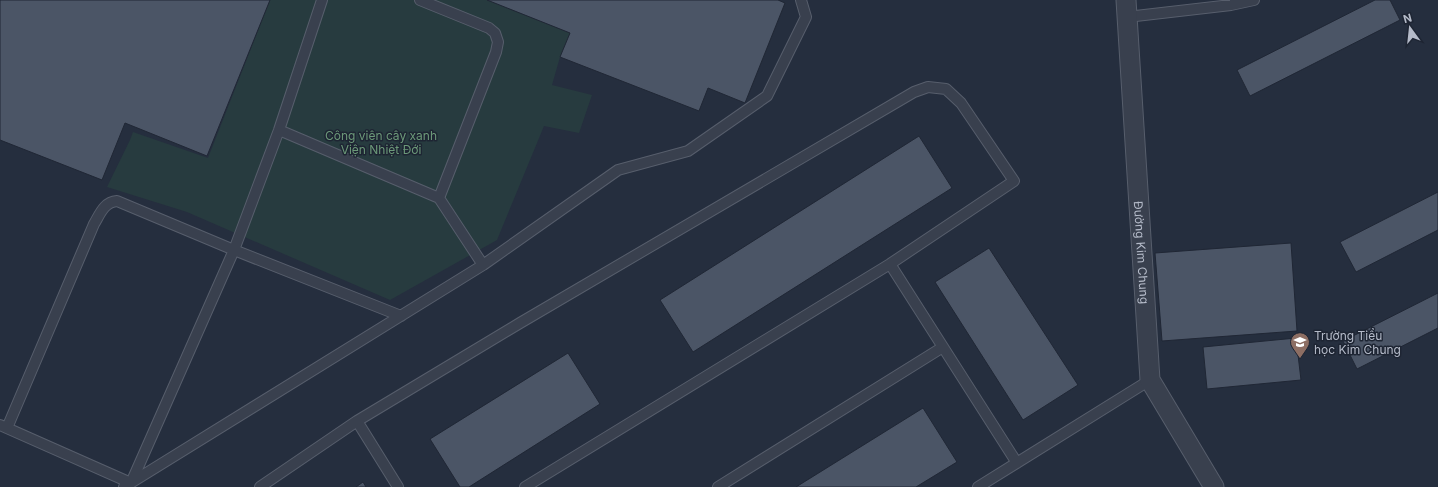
<svg xmlns="http://www.w3.org/2000/svg" width="1438" height="487" font-family="Inter,sans-serif">
<style>
.green{fill:#273b3f}
.building{fill:#4b5566;stroke:#202735}
.lines{fill:none;stroke-linecap:round;stroke-linejoin:round}
.lane-casing{stroke:#575e6c;stroke-width:12}
.street-casing{stroke:#575e6c;stroke-width:21}
.lane{stroke:#39404e;stroke-width:10}
.street{stroke:#39404e;stroke-width:19}
.labels{text-anchor:middle;dominant-baseline:central;stroke-width:3;stroke-linejoin:round;paint-order:stroke}
.park-label{font-size:12px;fill:#6c9979;stroke:#1e2533}
.street-label{font-size:12px;fill:#b5bbc9;stroke:#1e2533}
.poi-label{font-size:12px;fill:#b5bbc9;stroke:#1e2533;text-anchor:start}
</style>
<rect width="100%" height="100%" fill="#252e3e"/>
<path class="green" d="M 270,0 L 487,0 L 570,33 L 560,57 L 552,85 L 592,95 L 579,133 L 544,126 L 497,240 L 390,300 L 187,212 L 107,187 L 130,140 L 133,132 L 208,158 Z"/>
<path class="building" d="M 0,0 L 270,0 L 207,156 L 125,123 L 102,180 L 0,140 Z
M 487,0 L 778,0 L 785,3 L 745,103 L 708,88 L 699,111 L 560,57 L 570,33 Z
M 1375,0 L 1390,0 L 1400,20 L 1250,96 L 1237,70 Z
M 919,136 L 952,188 L 693,352 L 660,300 Z
M 1438,192 L 1438,230 L 1356,272 L 1340,242 Z
M 1291,243 L 1297,331 L 1162,341 L 1155,253 Z
M 989,248 L 1078,385 L 1023,420 L 935,282 Z
M 1438,293 L 1438,328 L 1357,369 L 1343,341 Z
M 1296,338 L 1301,380 L 1207,389 L 1203,347 Z
M 568,353 L 600,404 L 469,487 L 460,487 L 430,439 Z
M 923,408 L 957,462 L 916,487 L 796,487 Z
M 363,482 L 366,487 L 356,487 Z"/>
<g class="lines">
<defs>
<path id="lane" d="M 420,0 L 489,28 L 495,33 L 498,42 L 496,52 L 439,198
M 1127,17 L 1231,5 L 1254,0
M 279,130 L 439,198 L 483,265
M 890,264 L 1017,463
M 357,421 L 398,487
M 0,425 L 131,483 L 234,250 L 279,130 L 322,0
M 7,428 L 94,224 C 100,214 104,202 117,201 L 234,250 L 401,316
M 124,487 L 483,265 L 618,170 L 688,151 L 767,96 L 806,17 L 801,0
M 260,487 L 357,421 L 520,323 L 914,92 L 928,87 L 946,89 L 961,103 L 1014,181 L 890,264 L 525,487
M 718,487 L 943,347
M 978,487 L 1150,380"/>
<g id="street">
<path id="s1" d="M 1126,0 L 1150,380 L 1214,487"/>
</g>
</defs>
<use href="#lane" class="lane-casing"/>
<use href="#street" class="street-casing"/>
<use href="#lane" class="lane"/>
<use href="#street" class="street"/>
</g>
<defs>
<symbol id="school-pin" viewBox="-11 -11 22 30"><path d="M0 17L-7.5 6A9.5 9.5 0 1 1 7.5 6Z" fill="#8d6e63" stroke="#1e2533"/><path d="M0-5L7-2L0 1L-7-2ZM-4 1L0 2.5L4 1V4Q0 6-4 4Z" fill="#fff"/></symbol>
</defs>
<g fill-rule="evenodd">
<use href="#school-pin" x="1289" y="331" width="22" height="30"/>
</g>
<g class="labels">
<g class="park-label">
<text x="381" y="135">Công viên cây xanh<tspan x="381" dy="14">Viện Nhiệt Đới</tspan></text>
</g>
<g class="street-label">
<text stroke="none"><textPath href="#s1" startOffset="253">Đường Kim Chung</textPath></text>
</g>
<g class="poi-label">
<text x="1314" y="335">Trường Tiểu<tspan x="1314" dy="14">học Kim Chung</tspan></text>
</g>
</g>
<g transform="translate(1410 28) rotate(345)" stroke="#1e2533" stroke-width="3" paint-order="stroke">
<path d="M0-3L7 15L0 10L-7 15Z" fill="#b5bbc9"/>
<text y="-6" font-size="11" font-weight="bold" text-anchor="middle" fill="#b5bbc9">N</text>
</g>
</svg>
